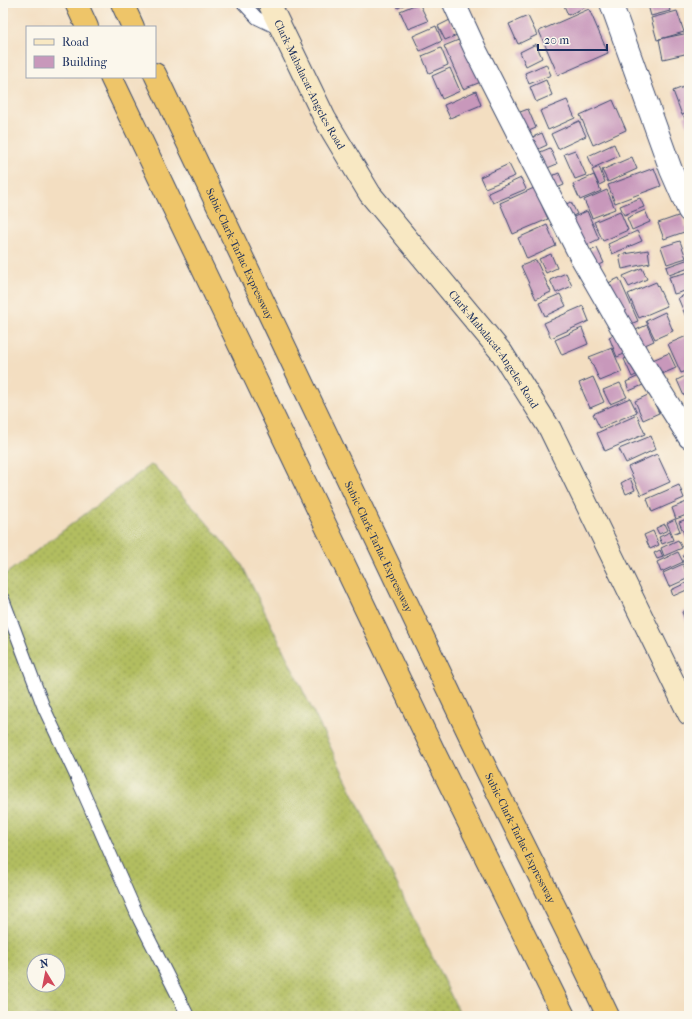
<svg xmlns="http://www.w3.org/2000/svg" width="692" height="1019" font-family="'IM FELL French Canon',serif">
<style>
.grass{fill:url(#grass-dots);stroke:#66765f;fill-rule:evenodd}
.building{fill:#c898bb}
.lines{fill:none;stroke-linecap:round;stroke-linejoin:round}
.service-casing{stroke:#3b496d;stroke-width:14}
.minor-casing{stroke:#3b496d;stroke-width:24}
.secondary-casing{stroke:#3b496d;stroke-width:24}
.motorway-casing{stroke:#3b496d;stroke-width:24}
.service{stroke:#fff;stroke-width:12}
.minor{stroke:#fff;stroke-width:22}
.secondary{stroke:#f8e8c3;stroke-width:22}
.motorway{stroke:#eec569;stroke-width:22}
.labels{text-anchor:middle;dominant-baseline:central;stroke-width:3;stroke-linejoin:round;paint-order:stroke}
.street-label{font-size:11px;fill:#1b2f5e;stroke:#fbf7ec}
</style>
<defs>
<pattern id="grass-dots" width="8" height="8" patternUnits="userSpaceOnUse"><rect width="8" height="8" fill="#b2be60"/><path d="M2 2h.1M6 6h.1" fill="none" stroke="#909b52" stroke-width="1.8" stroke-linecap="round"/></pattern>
</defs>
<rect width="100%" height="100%" fill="#fbf7ec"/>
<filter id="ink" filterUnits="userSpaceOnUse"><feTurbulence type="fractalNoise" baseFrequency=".025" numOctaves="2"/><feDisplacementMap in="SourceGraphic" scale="8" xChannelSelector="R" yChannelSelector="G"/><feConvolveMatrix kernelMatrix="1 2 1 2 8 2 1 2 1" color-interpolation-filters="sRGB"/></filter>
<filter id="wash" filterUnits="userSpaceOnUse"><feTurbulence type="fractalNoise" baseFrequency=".012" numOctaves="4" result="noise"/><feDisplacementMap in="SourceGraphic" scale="16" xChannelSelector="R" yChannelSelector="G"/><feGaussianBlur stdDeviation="0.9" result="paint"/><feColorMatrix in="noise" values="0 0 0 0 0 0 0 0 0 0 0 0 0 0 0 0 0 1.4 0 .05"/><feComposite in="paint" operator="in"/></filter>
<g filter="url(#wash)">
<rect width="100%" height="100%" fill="#f3dec1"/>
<path class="grass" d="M 150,465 L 155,467 L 202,517 L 242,565 L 461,1016 L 3,1016 L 3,576 ZM 34,961 L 58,961 L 58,985 L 34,985 Z"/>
<g id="blocks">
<path class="building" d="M 396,3 L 408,3 L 398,8 Z
M 419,3 L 428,21 L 408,29 L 400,11 Z
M 563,3 L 585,3 L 586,7 L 568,15 Z
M 655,3 L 668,3 L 670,11 L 651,16 L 648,5 Z
M 589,9 L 608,53 L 558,75 L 539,31 Z
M 677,11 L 684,32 L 657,40 L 651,18 Z
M 528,16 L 537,35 L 518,44 L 509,24 Z
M 450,20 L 457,35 L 445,40 L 438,26 Z
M 436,26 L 442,41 L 420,51 L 413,36 Z
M 689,33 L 689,53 L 663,59 L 659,39 Z
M 461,39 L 481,82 L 463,89 L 444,46 Z
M 536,44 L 542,58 L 526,66 L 520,52 Z
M 441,48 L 448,65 L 429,73 L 422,56 Z
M 546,64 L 551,75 L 529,84 L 525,73 Z
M 450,68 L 460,91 L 442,99 L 432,76 Z
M 546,80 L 552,95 L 536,102 L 530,87 Z
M 689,85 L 689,112 L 682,115 L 673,91 Z
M 476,91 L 481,105 L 450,118 L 444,105 Z
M 567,100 L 575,118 L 548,130 L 540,111 Z
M 613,100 L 626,130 L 593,145 L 580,115 Z
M 528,109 L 536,128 L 524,133 L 515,114 Z
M 689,115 L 689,132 L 684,116 Z
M 579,121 L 586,136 L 558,149 L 551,134 Z
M 542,133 L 547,145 L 534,151 L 528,139 Z
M 614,144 L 619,156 L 593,168 L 588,156 Z
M 550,148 L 557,164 L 545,169 L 538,153 Z
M 575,150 L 586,175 L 575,179 L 564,154 Z
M 632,157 L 637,169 L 608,182 L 602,170 Z
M 509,164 L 515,176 L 485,188 L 480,177 Z
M 599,167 L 605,182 L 599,185 L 592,170 Z
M 654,168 L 661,186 L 615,203 L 608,185 Z
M 559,173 L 564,185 L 550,191 L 544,179 Z
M 594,175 L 601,191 L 580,200 L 573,184 Z
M 521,178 L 526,189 L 493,203 L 488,193 Z
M 534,188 L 548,219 L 513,234 L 500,203 Z
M 607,190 L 615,209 L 592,218 L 584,200 Z
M 640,198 L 644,207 L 624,215 L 620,206 Z
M 571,202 L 577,214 L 566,219 L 561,206 Z
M 645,210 L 650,222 L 632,230 L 627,218 Z
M 587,211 L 599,239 L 578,249 L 565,221 Z
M 620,211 L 628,230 L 603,241 L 594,222 Z
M 681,215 L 687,231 L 664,239 L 658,223 Z
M 547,225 L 556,246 L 527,259 L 518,238 Z
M 637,231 L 642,241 L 612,254 L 608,244 Z
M 680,241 L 686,258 L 667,264 L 661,247 Z
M 597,248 L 604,263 L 592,268 L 585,253 Z
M 648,250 L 650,263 L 622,269 L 619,255 Z
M 551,254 L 557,268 L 546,273 L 539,259 Z
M 689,259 L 689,268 L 669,275 L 666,267 Z
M 536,260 L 551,292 L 536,299 L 521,266 Z
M 642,268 L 647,279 L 629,287 L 623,276 Z
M 689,272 L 689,290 L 674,294 L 669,277 Z
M 566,273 L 572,286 L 556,293 L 550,280 Z
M 619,278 L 638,321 L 623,327 L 604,285 Z
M 656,282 L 667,306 L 639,318 L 628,294 Z
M 689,293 L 689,324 L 678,298 Z
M 560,294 L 566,306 L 545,316 L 539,303 Z
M 583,306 L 589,321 L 551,338 L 544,323 Z
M 665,312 L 673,331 L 655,339 L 646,321 Z
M 647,325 L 654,341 L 636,349 L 629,333 Z
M 582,328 L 588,344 L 562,355 L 555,340 Z
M 620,332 L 629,352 L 617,357 L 609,337 Z
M 689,335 L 689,370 L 681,373 L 668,344 Z
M 612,348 L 622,372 L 600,381 L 589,357 Z
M 669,353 L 676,368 L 655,377 L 648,362 Z
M 632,356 L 640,373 L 632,377 L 624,359 Z
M 689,374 L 689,393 L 684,396 L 677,380 Z
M 639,376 L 643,385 L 629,391 L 626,382 Z
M 593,377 L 604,402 L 590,408 L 579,383 Z
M 620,383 L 627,397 L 610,404 L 603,390 Z
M 650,394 L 659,413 L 643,420 L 635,401 Z
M 630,398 L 637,412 L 600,428 L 593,414 Z
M 637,415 L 645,434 L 605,451 L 597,433 Z
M 651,436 L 656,449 L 626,463 L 619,449 Z
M 657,454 L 670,482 L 641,495 L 628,467 Z
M 630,478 L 635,490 L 626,494 L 621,483 Z
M 679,485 L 684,498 L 652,512 L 647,499 Z
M 689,501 L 689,514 L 676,519 L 672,508 Z
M 689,518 L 689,543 L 688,543 L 679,522 Z
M 675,519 L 680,531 L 672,534 L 667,523 Z
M 665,524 L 668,530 L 659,534 L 656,528 Z
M 653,531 L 659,545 L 650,549 L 644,535 Z
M 670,532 L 673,540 L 662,544 L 659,537 Z
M 678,540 L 682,548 L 664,556 L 661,548 Z
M 660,550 L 663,557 L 657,559 L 654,553 Z
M 678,552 L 683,562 L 661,572 L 657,562 Z
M 689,552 L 689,568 L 683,555 Z
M 683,564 L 689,578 L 669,587 L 663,573 Z
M 688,582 L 689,589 L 673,596 L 671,590 Z
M 689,609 L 689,621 L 686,622 L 682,612 Z"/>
</g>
</g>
<g filter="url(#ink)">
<use href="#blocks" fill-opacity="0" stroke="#3b496d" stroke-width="1"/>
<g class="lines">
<defs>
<path id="service" d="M 243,3 L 257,18 L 280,29
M 3,599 L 44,708 L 77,778 L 139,919 L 188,1016"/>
<path id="minor" d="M 454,3 L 476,51 L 580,255 L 638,356 L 689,437
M 611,3 L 671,170 L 689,211"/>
<g id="secondary">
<path id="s1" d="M 269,3 L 325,119 L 370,194 L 502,353 L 550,429 L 689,714"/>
</g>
<g id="motorway">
<path d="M 76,3 L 87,27"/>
<path d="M 122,3 L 133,27"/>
<path id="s2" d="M 155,74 C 260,296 364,518 471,738 C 516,831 564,923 608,1016"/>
<path d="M 111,77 L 435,754 L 564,1016"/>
</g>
</defs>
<use href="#service" class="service-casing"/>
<use href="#minor" class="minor-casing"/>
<use href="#secondary" class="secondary-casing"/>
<use href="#motorway" class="motorway-casing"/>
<use href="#service" class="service"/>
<use href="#minor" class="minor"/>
<use href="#secondary" class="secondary"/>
<use href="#motorway" class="motorway"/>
</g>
</g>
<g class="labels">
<g class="street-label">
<text stroke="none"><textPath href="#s1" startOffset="91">Clark-Mabalacat-Angeles Road</textPath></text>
<text stroke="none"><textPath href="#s2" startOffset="199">Subic-Clark-Tarlac Expressway</textPath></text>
<text stroke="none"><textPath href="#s1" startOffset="415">Clark-Mabalacat-Angeles Road</textPath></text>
<text stroke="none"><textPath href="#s2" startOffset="523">Subic-Clark-Tarlac Expressway</textPath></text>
<text stroke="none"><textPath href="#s2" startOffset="847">Subic-Clark-Tarlac Expressway</textPath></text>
</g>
</g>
<rect width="692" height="1019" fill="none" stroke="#fbf7ec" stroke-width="16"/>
<rect x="26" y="26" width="130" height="52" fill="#fbf7ec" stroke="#a1a7b3"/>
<rect x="34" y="39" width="20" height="6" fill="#f8e8c3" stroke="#a1a7b3"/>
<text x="62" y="46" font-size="12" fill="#1b2f5e">Road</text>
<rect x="34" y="56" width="20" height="12" fill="#c898bb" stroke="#a1a7b3"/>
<text x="62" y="66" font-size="12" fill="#1b2f5e">Building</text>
<g transform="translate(46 973) rotate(350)"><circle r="19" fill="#fbf7ec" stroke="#a1a7b3"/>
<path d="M0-3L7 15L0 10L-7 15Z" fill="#d1495b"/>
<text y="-6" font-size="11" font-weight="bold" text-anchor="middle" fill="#1b2f5e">N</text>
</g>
<path d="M538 44v6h69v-6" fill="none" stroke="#1b2f5e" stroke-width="2"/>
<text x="544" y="44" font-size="12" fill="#1b2f5e" stroke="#fbf7ec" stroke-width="3" paint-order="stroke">20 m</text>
</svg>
